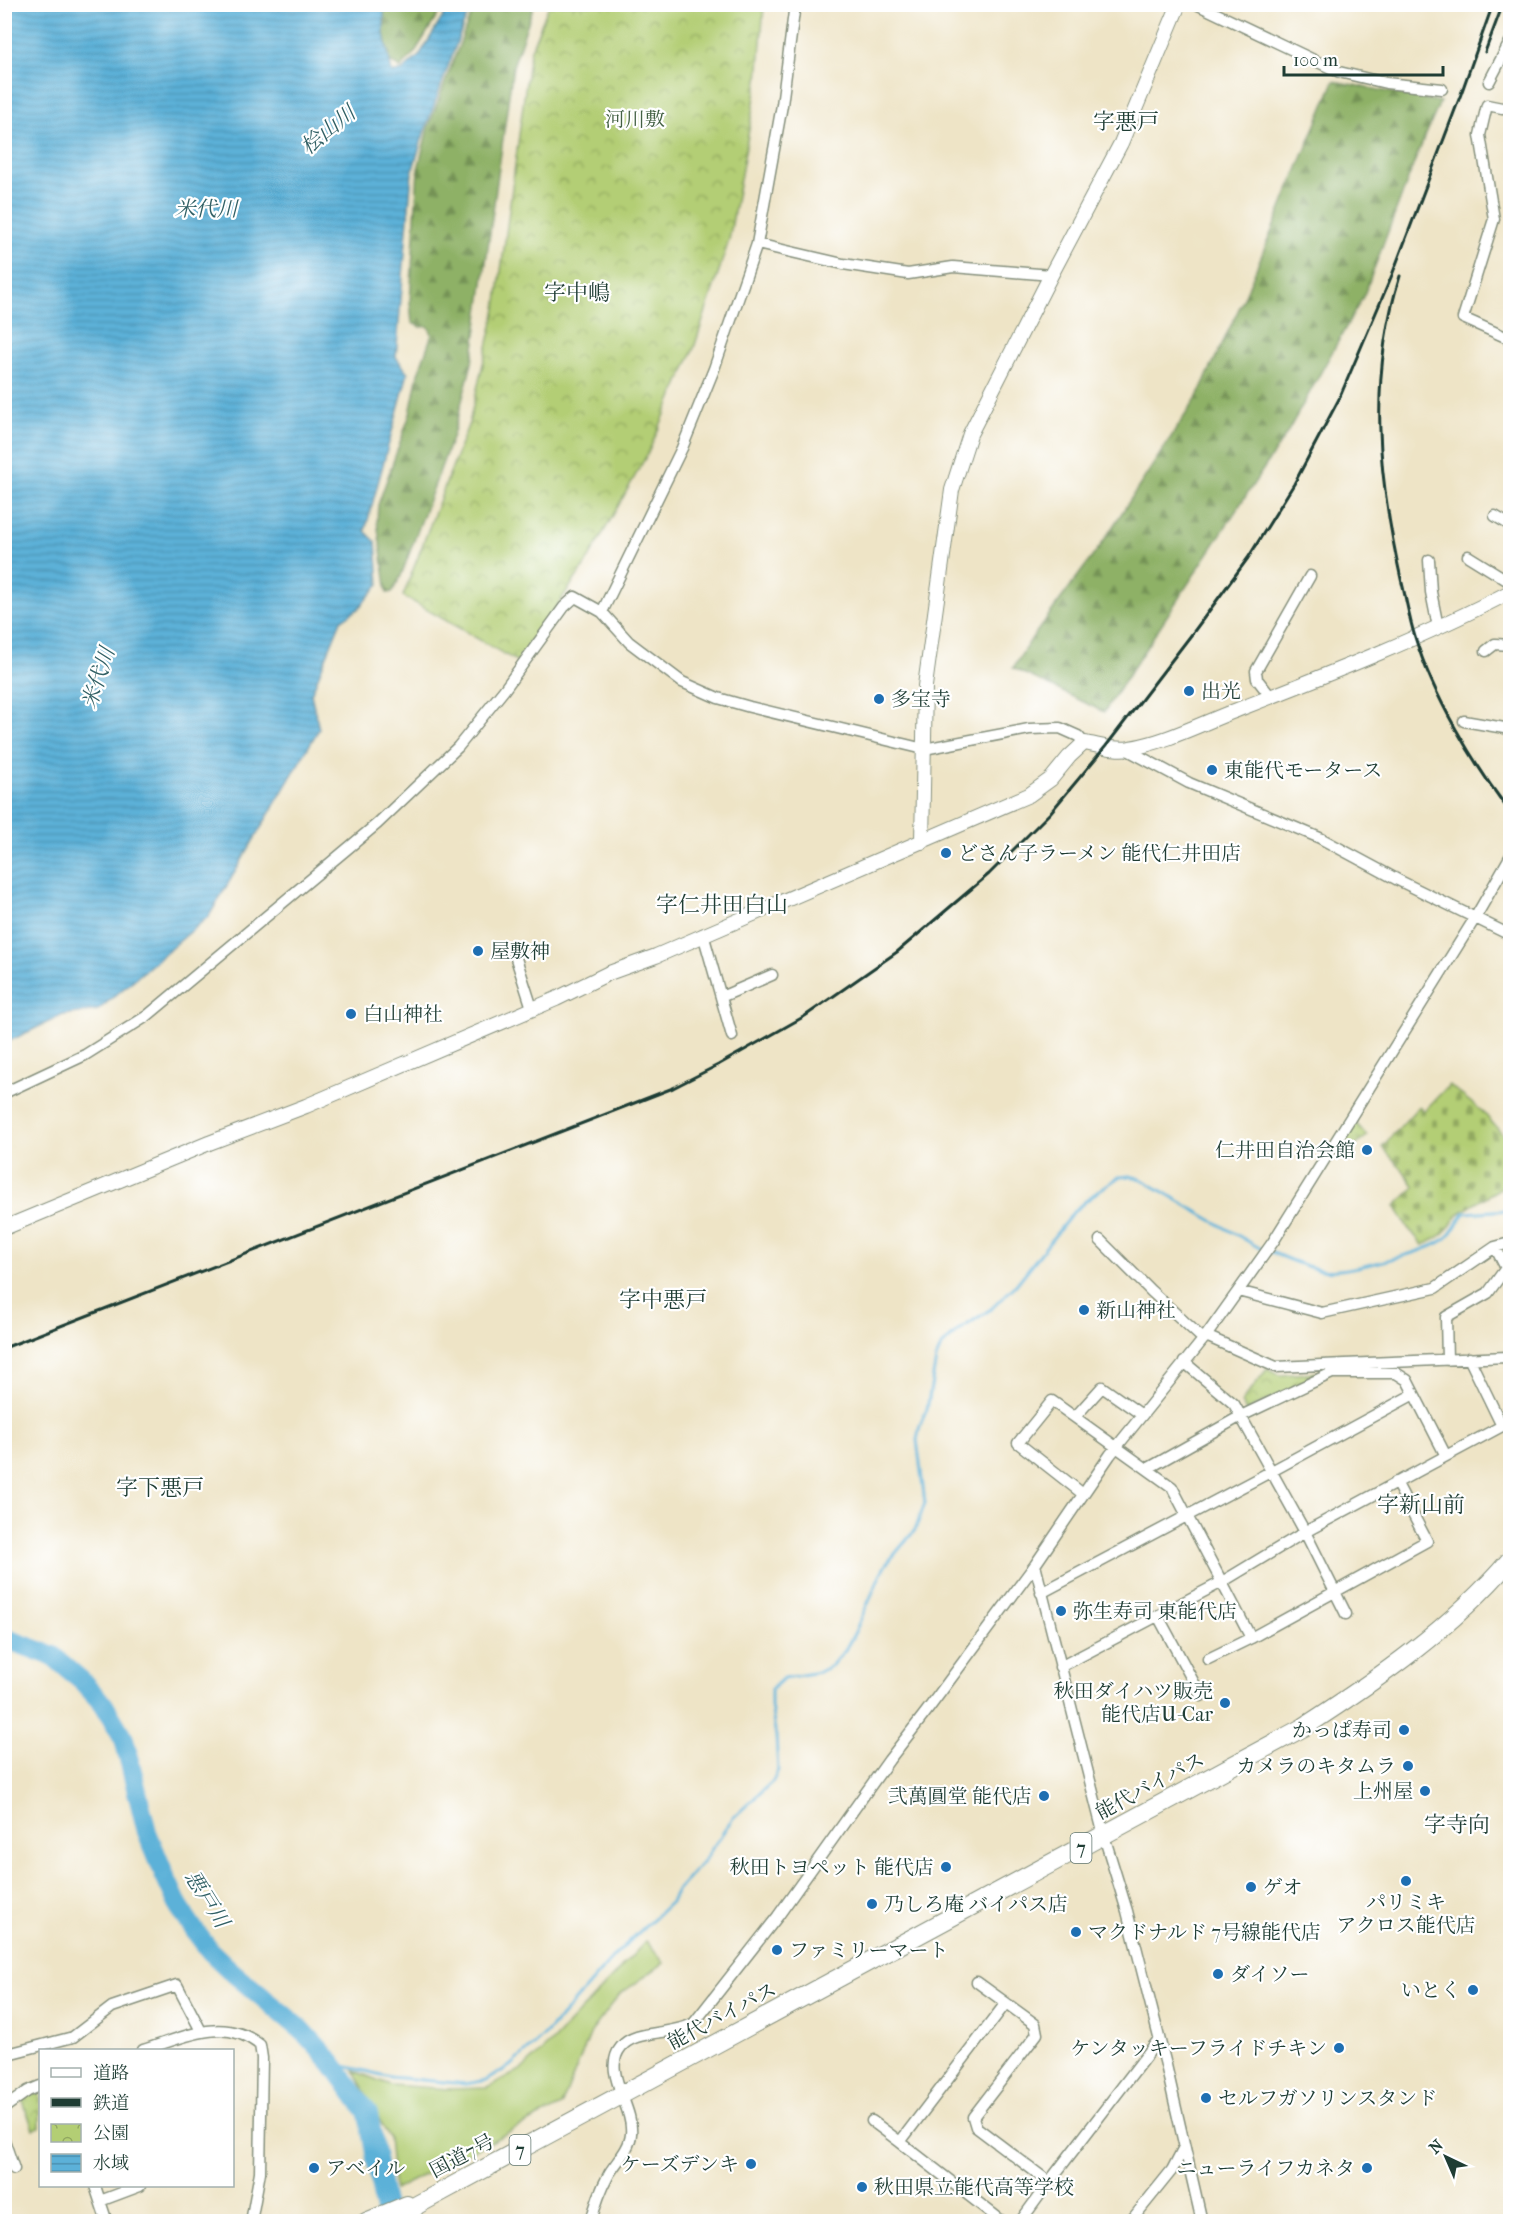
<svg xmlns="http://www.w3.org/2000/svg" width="1515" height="2226" font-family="'IM FELL French Canon','Noto Serif JP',serif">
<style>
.green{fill:#b3ce74;stroke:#698654;stroke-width:1.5}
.forest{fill:url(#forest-firs);stroke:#56774d;stroke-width:1.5}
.cemetery{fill:url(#cemetery-stones);stroke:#698654;stroke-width:1.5}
.park{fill:url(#park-crowns);stroke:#698654;stroke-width:1.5}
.water{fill:url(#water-rules);stroke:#3e7786;stroke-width:1.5}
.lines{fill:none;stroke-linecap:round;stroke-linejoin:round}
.stream{stroke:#5cb1d8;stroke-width:3}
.river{stroke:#5cb1d8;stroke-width:20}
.minor-casing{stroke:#86907d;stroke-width:13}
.tertiary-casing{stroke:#86907d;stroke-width:16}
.trunk-casing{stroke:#86907d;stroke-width:20}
.minor{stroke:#fff;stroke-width:10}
.tertiary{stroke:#fff;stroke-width:14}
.trunk{stroke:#fff;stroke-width:18}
.rail{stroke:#1f3d34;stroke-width:3}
.poi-dot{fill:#1f6fb2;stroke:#fff;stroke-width:2}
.labels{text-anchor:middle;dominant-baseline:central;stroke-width:4.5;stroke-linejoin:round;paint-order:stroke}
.shield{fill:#fff;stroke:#627771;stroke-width:1.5}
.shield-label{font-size:18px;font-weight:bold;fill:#1f3d34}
.park-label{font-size:20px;fill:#446144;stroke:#fff}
.poi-label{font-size:20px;fill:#1f3d34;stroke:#fff;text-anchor:start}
.street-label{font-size:20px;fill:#1f3d34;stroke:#fff}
.water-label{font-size:21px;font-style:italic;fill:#316065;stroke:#fff}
.quarter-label{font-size:22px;fill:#1f3d34;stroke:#fff}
</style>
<defs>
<pattern id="forest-firs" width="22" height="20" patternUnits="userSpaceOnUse" patternTransform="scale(1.5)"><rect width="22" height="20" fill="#8eb166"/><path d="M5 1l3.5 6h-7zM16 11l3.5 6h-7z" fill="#739155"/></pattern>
<pattern id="cemetery-stones" width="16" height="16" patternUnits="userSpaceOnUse" patternTransform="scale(1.5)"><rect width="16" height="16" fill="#b3ce74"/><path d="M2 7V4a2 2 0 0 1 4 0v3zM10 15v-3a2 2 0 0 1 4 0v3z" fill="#91a860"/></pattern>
<pattern id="park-crowns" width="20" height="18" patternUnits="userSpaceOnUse" patternTransform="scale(1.5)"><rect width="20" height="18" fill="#b3ce74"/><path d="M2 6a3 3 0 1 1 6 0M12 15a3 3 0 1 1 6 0" fill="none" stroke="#91a860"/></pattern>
<pattern id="water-rules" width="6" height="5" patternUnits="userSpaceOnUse" patternTransform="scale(1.5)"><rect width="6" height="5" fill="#5cb1d8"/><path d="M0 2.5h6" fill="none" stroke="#4b91b0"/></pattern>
</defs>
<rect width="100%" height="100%" fill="#fff"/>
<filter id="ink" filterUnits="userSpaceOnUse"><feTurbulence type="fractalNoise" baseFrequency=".0167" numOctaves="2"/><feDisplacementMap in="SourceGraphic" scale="12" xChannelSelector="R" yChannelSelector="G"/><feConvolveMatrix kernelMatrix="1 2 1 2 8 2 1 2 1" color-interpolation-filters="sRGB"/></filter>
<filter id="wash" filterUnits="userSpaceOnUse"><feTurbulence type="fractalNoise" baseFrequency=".008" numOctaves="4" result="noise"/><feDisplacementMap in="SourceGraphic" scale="24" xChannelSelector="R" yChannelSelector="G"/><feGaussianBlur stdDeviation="1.35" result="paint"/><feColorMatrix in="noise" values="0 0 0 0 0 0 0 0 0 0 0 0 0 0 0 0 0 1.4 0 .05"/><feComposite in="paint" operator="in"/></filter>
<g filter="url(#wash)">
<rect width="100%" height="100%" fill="#eee4c6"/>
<path class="green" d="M 646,1941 L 664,1963 L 620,1994 L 591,2032 L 561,2106 L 394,2190 L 389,2138 L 354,2071 L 390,2085 L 449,2089 L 488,2088 L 522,2069 L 551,2043 Z"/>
<path class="forest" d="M 477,4 L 534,5 L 513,66 L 472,363 L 453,435 L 401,576 L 392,592 L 387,593 L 377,521 L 378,505 L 410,414 L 418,374 L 432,334 L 428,326 L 421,327 L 412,323 L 410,302 L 418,169 L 428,128 L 468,22 Z
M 384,5 L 444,5 L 415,52 L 401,68 L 390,62 L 384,34 Z
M 1334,81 L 1440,102 L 1416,158 L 1364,295 L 1287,433 L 1104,712 L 1013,668 L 1032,638 L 1101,545 L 1197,397 L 1244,298 Z"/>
<path class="cemetery" d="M 1449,1085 L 1483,1112 L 1510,1143 L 1510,1182 L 1458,1214 L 1450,1226 L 1438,1238 L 1423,1245 L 1408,1228 L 1395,1206 L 1415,1187 L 1402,1169 L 1382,1147 L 1419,1106 L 1424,1111 Z"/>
<path class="park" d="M 549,5 L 764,5 L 758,80 L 729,240 L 694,348 L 648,453 L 585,565 L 518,662 L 403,596 L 469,423 L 496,309 L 530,52 Z
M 1354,1121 L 1367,1136 L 1350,1150 L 1341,1141 Z
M 1267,1369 L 1280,1375 L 1324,1372 L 1246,1411 L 1241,1403 Z
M 40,2092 L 40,2127 L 33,2129 L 22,2098 Z"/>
<path class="water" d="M 4,5 L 384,5 L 384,34 L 392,73 L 403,70 L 419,56 L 450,5 L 473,5 L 464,23 L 424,133 L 412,172 L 396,357 L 408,373 L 365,531 L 376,542 L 379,584 L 358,609 L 341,621 L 311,694 L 319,729 L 209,916 L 98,1010 L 63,1015 L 5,1043 Z"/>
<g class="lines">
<path class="stream" d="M 1270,1252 C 1286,1258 1304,1267 1322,1270 C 1342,1274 1428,1252 1445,1239 C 1453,1233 1458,1221 1464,1213 L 1510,1210
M 332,2063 L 390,2077 L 466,2084 L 487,2080 L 513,2064 L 544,2036 L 616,1954 L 671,1902 L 678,1889 L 705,1859 L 733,1818 L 773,1781 L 778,1770 L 776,1736 L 771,1706 L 771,1689 L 784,1678 L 819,1672 L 831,1666 L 845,1650 L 855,1632 L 884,1567 L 915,1530 L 925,1503 L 917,1440 L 920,1425 L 927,1409 L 936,1359 L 941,1347 L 959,1330 L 991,1309 L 1015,1286 L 1075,1210 L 1098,1191 L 1119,1177 L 1130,1176 L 1141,1179 L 1263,1250"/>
<path class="river" d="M 4,1638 L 53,1656 L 82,1681 L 104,1705 L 124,1739 L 147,1832 L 165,1876 L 179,1907 L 195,1931 L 210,1951 L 231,1971 L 302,2030 L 332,2063 L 368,2113 L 387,2222"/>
</g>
</g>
<g filter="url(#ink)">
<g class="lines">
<defs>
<path id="minor" d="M 1196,4 L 1339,72 L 1386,83 L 1442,89
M 1489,82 L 1510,42
M 1510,107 L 1502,108 L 1487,105 L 1480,135 L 1494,219 L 1463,318 L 1510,339
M 757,244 L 843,264 L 908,274 L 953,267 L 1051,275
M 1495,516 L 1510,525
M 1468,556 L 1510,582
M 1429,560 L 1431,592 L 1438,627
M 602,612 L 682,448 L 714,369 L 757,244 L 782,105 L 795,4
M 1486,651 L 1495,644 L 1510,645
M 1271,697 L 1257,679 L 1256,671 L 1310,576
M 1464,721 L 1510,729
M 1126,749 L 1189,783 L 1320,838 L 1398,880 L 1510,935
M 703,934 L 732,1036
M 512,946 L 532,1008
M 721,997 L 772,975
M 4,1093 L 85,1055 L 147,1016 L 377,824 L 458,747 L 504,690 L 564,607 L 575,597 L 602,612 L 629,642 L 682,682 L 718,698 L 750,707 L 924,749 L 1029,729 L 1060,728 L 1078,736 L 1084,743
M 1100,1240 L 1151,1291 L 1203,1339
M 1238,1291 L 1322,1313 L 1435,1288 L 1495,1247 L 1510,1243
M 4,1297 L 5,1298
M 1206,1336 L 1276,1367 L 1507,1357 L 1510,1365
M 1447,1360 L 1446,1317 L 1488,1293 L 1506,1268 L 1495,1247
M 1184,1362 L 1234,1404 L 1305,1532 L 1346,1614
M 1075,1417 L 1102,1387 L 1142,1415
M 1147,1469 L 1241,1416 L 1332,1373 L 1396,1373 L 1407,1380 L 1446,1456 L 1502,1426 L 1469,1358
M 1083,1494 L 1018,1443 L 1052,1401 L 1172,1487 L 1251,1638
M 1035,1565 L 1104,1836 L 1127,1911 L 1166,2065 L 1202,2222
M 1041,1593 L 1270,1472 L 1414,1394
M 1158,1616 L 1201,1696
M 1208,1659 L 1251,1638 L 1427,1541 L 1396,1482
M 1060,1667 L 1222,1582 L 1305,1532 L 1446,1456
M 977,1982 L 1035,2024 L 1037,2034 L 973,2117 L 976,2127 L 1049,2182 L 1020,2222
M 143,2050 C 183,2038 223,2015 260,2045 L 262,2058 L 260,2172 L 251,2222
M 4,2055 L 73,2037 L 112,2007 L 177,1985 L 201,2031
M 4,2108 L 28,2091 L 40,2086
M 872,2121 L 900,2142
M 4,2140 L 14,2169
M 1049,2182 L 1159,2039
M 95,2186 L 107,2222
M 100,2201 L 140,2186
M 591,2222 C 595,2205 601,2189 609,2174 C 616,2162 630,2149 631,2134 C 634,2106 601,2071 621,2047 C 635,2029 672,2036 694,2023 L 778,1916 L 889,1760 L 926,1712 L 1035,1565 L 1110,1455 L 1206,1336 L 1273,1242 L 1475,918 L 1510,857
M 1003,2222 L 900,2142 L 1006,2003
M 1130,2222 L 1172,2170 L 1184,2147"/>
<path id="tertiary" d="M 922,842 L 925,686 L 952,490 L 970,434 L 1051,275 L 1121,143 L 1179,4
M 4,1228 L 209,1143 L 306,1106 L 556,999 L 609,973 L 656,956 L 1029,795 L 1051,779 L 1069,757 L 1084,743 C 1098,745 1116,751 1130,748 C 1167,742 1202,723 1237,710 C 1329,674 1422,638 1510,592"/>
<path id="trunk" d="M 366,2222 L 407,2205
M 394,2222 L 408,2215 L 417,2205 L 1304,1727 C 1378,1679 1452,1628 1510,1560"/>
</defs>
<use href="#minor" class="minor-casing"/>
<use href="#tertiary" class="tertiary-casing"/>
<use href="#trunk" class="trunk-casing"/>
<use href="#minor" class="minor"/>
<use href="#tertiary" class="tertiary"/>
<use href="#trunk" class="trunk"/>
<path class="rail" d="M 1485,52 L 1503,4
M 1400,276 C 1368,378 1378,477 1401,579 C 1406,598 1409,618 1415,637 C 1433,696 1473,763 1510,812
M 4,1348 L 673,1088 L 718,1065 L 805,1016 L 897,952 L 989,874 L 1050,813 L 1106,746 L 1195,630 L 1248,558 L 1294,484 L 1339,399 L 1392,275 L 1461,94 L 1493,4"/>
</g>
</g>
<g class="poi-dot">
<circle cx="1189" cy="691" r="6"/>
<circle cx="879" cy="699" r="6"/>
<circle cx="1212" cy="770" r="6"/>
<circle cx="946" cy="853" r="6"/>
<circle cx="478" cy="951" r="6"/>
<circle cx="351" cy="1014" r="6"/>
<circle cx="1367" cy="1150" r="6"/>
<circle cx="1084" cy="1310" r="6"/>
<circle cx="1061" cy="1611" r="6"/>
<circle cx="1225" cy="1703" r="6"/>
<circle cx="1404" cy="1730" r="6"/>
<circle cx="1408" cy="1766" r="6"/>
<circle cx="1425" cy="1791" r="6"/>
<circle cx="1044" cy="1796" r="6"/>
<circle cx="946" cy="1867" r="6"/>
<circle cx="1406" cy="1881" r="6"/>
<circle cx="1251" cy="1887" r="6"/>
<circle cx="872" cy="1904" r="6"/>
<circle cx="1076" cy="1932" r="6"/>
<circle cx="777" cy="1950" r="6"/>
<circle cx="1218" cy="1974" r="6"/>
<circle cx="1473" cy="1990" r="6"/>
<circle cx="1339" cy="2048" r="6"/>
<circle cx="1206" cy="2098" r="6"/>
<circle cx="751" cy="2164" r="6"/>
<circle cx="314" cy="2168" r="6"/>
<circle cx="1367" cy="2168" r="6"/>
<circle cx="862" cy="2187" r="6"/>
</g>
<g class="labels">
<g class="shield">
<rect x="1070.5" y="1833" width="21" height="30" rx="4.5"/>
<rect x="509.5" y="2135" width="21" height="30" rx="4.5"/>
</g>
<g class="shield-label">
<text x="1081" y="1848">7</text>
<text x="520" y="2150">7</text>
</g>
<g class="park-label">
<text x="635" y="119">河川敷</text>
</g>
<g class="poi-label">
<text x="1201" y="691">出光</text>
<text x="891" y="699">多宝寺</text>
<text x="1224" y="770">東能代モータース</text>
<text x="958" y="853">どさん子ラーメン 能代仁井田店</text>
<text x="490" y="951">屋敷神</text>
<text x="363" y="1014">白山神社</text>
<text x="1355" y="1150" text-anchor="end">仁井田自治会館</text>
<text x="1096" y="1310">新山神社</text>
<text x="1073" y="1611">弥生寿司 東能代店</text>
<text x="1213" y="1691" text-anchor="end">秋田ダイハツ販売<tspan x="1213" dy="23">能代店U-Car</tspan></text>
<text x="1392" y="1730" text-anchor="end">かっぱ寿司</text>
<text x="1396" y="1766" text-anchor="end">カメラのキタムラ</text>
<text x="1413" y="1791" text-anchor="end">上州屋</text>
<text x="1032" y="1796" text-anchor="end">弐萬圓堂 能代店</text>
<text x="934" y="1867" text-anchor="end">秋田トヨペット 能代店</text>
<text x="1263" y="1887">ゲオ</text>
<text x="1406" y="1902" text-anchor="middle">パリミキ<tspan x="1406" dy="23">アクロス能代店</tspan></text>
<text x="884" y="1904">乃しろ庵 バイパス店</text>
<text x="1088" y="1932">マクドナルド 7号線能代店</text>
<text x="789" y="1950">ファミリーマート</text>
<text x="1230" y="1974">ダイソー</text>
<text x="1461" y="1990" text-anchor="end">いとく</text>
<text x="1327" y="2048" text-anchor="end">ケンタッキーフライドチキン</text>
<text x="1218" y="2098">セルフガソリンスタンド</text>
<text x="739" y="2164" text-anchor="end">ケーズデンキ</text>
<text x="326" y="2168">アベイル</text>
<text x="1355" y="2168" text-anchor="end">ニューライフカネタ</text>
<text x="874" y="2187">秋田県立能代高等学校</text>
</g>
<g class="street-label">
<text transform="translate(1150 1786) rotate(-28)">能代バイパス</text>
<text transform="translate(722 2016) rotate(-28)">能代バイパス</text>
<text transform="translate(462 2156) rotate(-28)">国道7号</text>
</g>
<g class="water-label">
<text transform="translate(328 130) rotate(-39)">桧山川</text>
<text x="206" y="209">米代川</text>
<text transform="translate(98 678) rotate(-72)">米代川</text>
<text transform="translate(207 1899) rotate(58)">悪戸川</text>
</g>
<g class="quarter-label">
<text x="1126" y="122">字悪戸</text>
<text x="577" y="293">字中嶋</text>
<text x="722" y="905">字仁井田白山</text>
<text x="663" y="1300">字中悪戸</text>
<text x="160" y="1488">字下悪戸</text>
<text x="1421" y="1505">字新山前</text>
<text x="1457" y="1825">字寺向</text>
</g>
</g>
<rect width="1515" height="2226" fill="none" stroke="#fff" stroke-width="24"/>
<rect x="39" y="2049" width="195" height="138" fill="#ffffff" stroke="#a5b1ae" stroke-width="1.5"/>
<rect x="51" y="2068" width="30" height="9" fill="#ffffff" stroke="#a5b1ae" stroke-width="1.5"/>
<text x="93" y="2079" font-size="18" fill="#1f3d34">道路</text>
<rect x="51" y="2098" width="30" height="9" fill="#1f3d34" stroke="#a5b1ae" stroke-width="1.5"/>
<text x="93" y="2109" font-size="18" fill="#1f3d34">鉄道</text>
<rect x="51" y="2124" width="30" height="18" fill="url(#park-crowns)" stroke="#a5b1ae" stroke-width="1.5"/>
<text x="93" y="2139" font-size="18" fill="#1f3d34">公園</text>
<rect x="51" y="2154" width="30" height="18" fill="url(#water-rules)" stroke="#a5b1ae" stroke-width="1.5"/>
<text x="93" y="2169" font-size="18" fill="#1f3d34">水域</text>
<g transform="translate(1446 2157) rotate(316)" stroke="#ffffff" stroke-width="4.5" paint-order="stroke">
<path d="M0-4.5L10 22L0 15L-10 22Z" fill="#1f3d34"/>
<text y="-9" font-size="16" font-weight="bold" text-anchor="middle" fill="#1f3d34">N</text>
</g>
<path d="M1284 66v9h159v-9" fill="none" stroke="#1f3d34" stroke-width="3"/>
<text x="1293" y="66" font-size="18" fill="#1f3d34" stroke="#ffffff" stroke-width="4.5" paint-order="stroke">100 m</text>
</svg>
